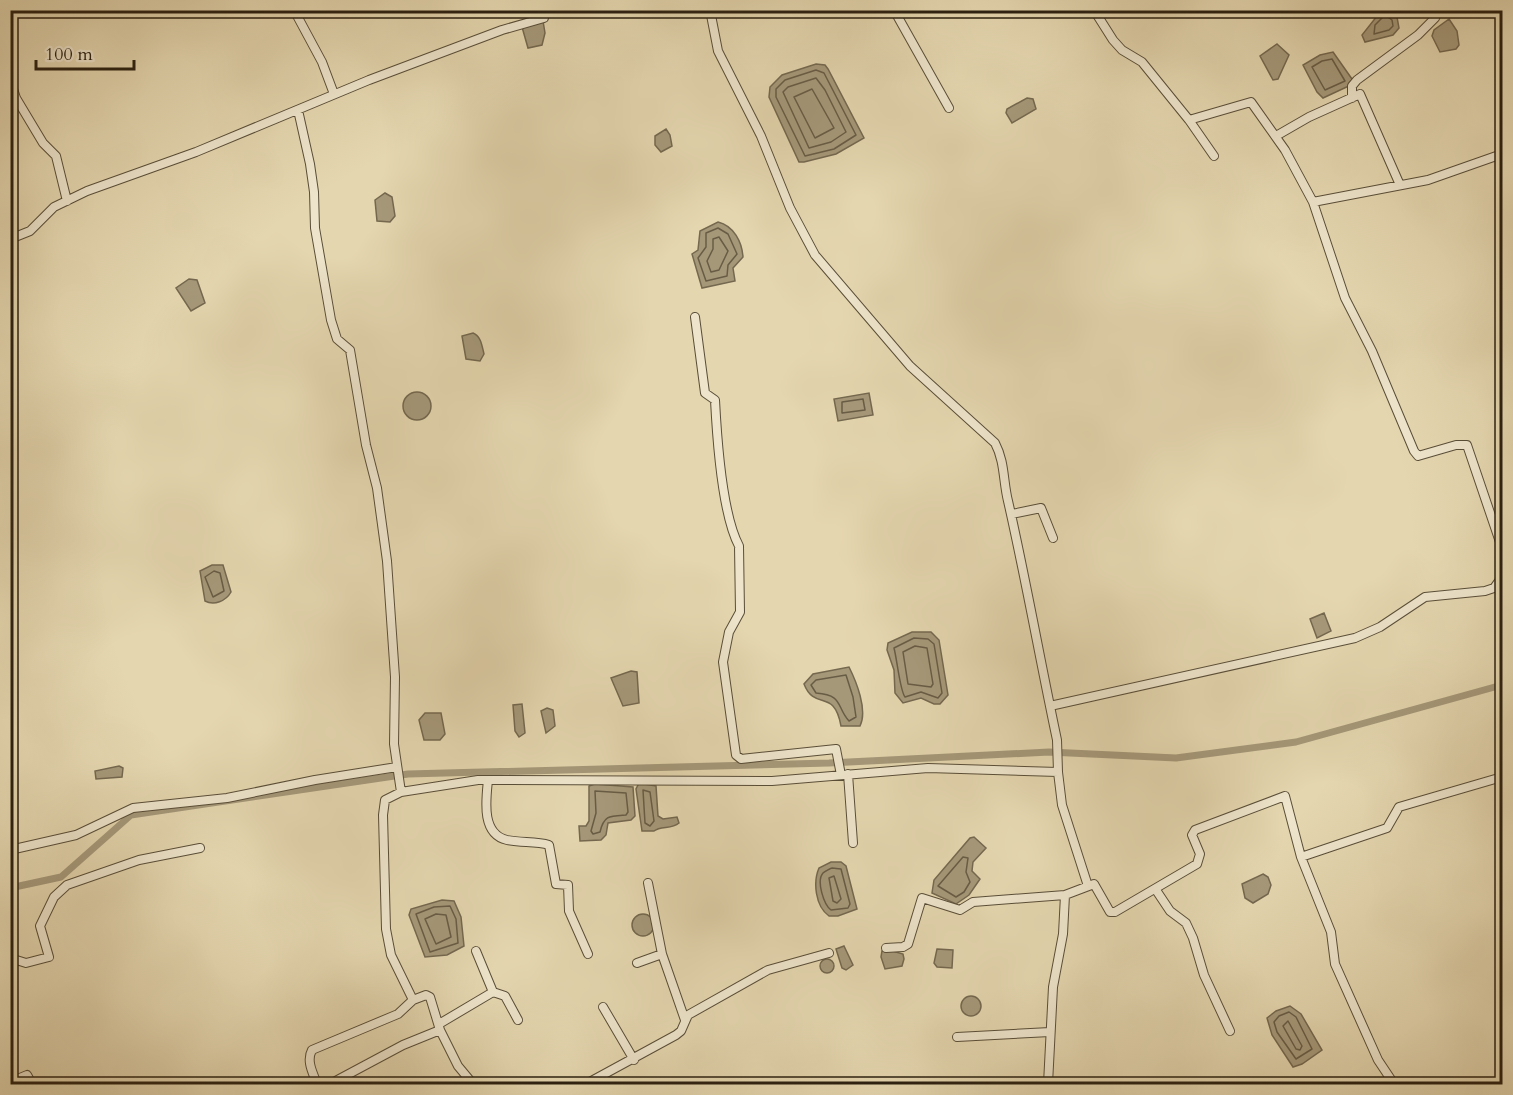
<svg xmlns="http://www.w3.org/2000/svg" width="1513" height="1095" font-family="Cardo,serif">
<style>
.water{fill:#a59879;stroke:#74684f;stroke-width:1.5}
.lines{fill:none;stroke-linecap:round;stroke-linejoin:round}
.shore{stroke:#685c45;stroke-width:1.5}
.canal{stroke:#a59879;stroke-width:7}
.minor-casing{stroke:#594e38;stroke-width:10}
.minor{stroke:#ede4cb;stroke-width:8}
</style>
<rect width="100%" height="100%" fill="#e4d6af"/>
<filter id="stains"><feTurbulence type="fractalNoise" baseFrequency=".00333" numOctaves="4"/><feColorMatrix values="0 0 0 0 .2 0 0 0 0 .09 0 0 0 0 .02 0 0 0 .5 -.17"/></filter>
<radialGradient id="worn" r=".72"><stop offset=".6" stop-color="#630" stop-opacity="0"/><stop offset="1" stop-color="#630" stop-opacity=".3"/></radialGradient>
<path class="water" d="M 1381,11 L 1392,11 L 1397,17 L 1399,28 L 1393,35 L 1365,42 L 1362,35 Z
M 1449,19 L 1457,31 L 1459,45 L 1456,49 L 1440,52 L 1432,36 L 1434,30 Z
M 543,21 L 545,33 L 542,45 L 528,48 L 522,27 Z
M 1277,44 L 1289,55 L 1278,79 L 1273,80 L 1260,56 Z
M 1333,52 L 1352,79 L 1351,85 L 1323,98 L 1317,92 L 1303,65 L 1320,55 Z
M 816,64 L 825,65 L 828,69 L 864,138 L 836,154 L 804,162 L 799,162 L 769,97 L 770,87 L 782,75 Z
M 1027,98 L 1033,99 L 1036,109 L 1012,123 L 1006,113 L 1007,109 Z
M 666,129 L 670,135 L 672,146 L 661,152 L 655,145 L 655,136 Z
M 385,193 L 392,197 L 395,216 L 390,222 L 377,221 L 375,200 Z
M 718,222 C 734,226 742,242 743,257 L 733,268 L 735,281 L 702,288 L 692,254 L 698,250 L 700,231 Z
M 189,279 L 197,280 L 205,303 L 191,311 L 176,288 Z
M 473,333 C 481,336 482,346 484,354 L 480,361 L 466,359 L 462,336 Z
M403 406a14 14 0 1 1 28 0a14 14 0 1 1-28 0Z
M 869,393 L 873,415 L 838,421 L 834,399 Z
M 212,565 L 223,565 L 231,592 C 226,601 214,606 205,601 L 200,571 Z
M 1324,613 L 1331,631 L 1317,638 L 1310,619 Z
M 912,632 L 931,632 L 939,640 L 948,695 L 940,704 L 934,704 L 921,698 L 903,703 L 895,693 L 894,670 L 887,650 L 888,643 Z
M 849,667 C 856,681 868,710 860,726 L 841,726 C 834,687 815,712 804,684 L 813,674 Z
M 631,671 L 637,672 L 639,703 L 623,706 L 611,678 Z
M 522,704 L 525,733 L 519,737 L 515,731 L 513,705 Z
M 547,708 L 553,710 L 555,726 L 546,733 L 541,711 Z
M 425,713 L 441,713 L 445,734 L 440,740 L 424,740 L 419,720 Z
M 119,766 L 123,768 L 122,777 L 96,779 L 95,771 Z
M 639,783 L 656,786 L 658,816 L 663,819 L 677,817 L 679,823 C 671,830 661,825 654,831 L 642,831 L 636,789 Z
M 595,784 L 633,787 L 635,816 L 631,820 L 608,823 L 606,835 L 601,840 L 580,841 L 579,826 L 586,826 L 589,821 L 589,786 Z
M 974,837 L 986,848 L 973,862 L 972,871 L 980,879 L 969,895 L 956,904 L 932,893 L 934,880 L 970,838 Z
M 831,862 L 841,862 L 846,866 L 857,909 L 838,916 L 829,916 C 815,906 813,882 819,868 Z
M 1263,874 L 1268,877 L 1271,885 L 1268,894 L 1253,903 L 1245,898 L 1242,884 Z
M 442,900 L 454,901 L 461,917 L 464,946 L 447,955 L 425,957 L 409,915 L 411,909 Z
M632 925a11 11 0 1 1 22 0a11 11 0 1 1-22 0Z
M 844,946 L 853,965 L 846,970 L 842,968 L 836,949 Z
M 937,949 L 953,950 L 952,968 L 937,967 L 934,963 Z
M 889,950 L 903,954 L 904,959 L 902,966 L 885,969 L 881,957 L 882,951 Z
M820 966a7 7 0 1 1 14 0a7 7 0 1 1-14 0Z
M961 1006a10 10 0 1 1 20 0a10 10 0 1 1-20 0Z
M 1290,1006 L 1301,1014 L 1322,1050 L 1302,1064 L 1293,1067 L 1272,1035 L 1267,1018 L 1276,1011 Z"/>
<g class="lines">
<path class="shore" d="M 1385,15 L 1392,20 L 1393,26 L 1389,30 L 1374,34 L 1375,25 Z
M 1332,59 L 1345,81 L 1325,90 L 1312,67 L 1322,61 Z
M 816,70 L 824,73 L 856,135 L 834,149 L 805,156 L 776,97 L 776,89 L 785,80 Z
M 816,78 L 825,90 L 846,132 L 831,142 L 809,148 L 783,92 L 788,87 Z
M 812,89 L 834,128 L 815,138 L 794,97 Z
M 718,228 L 728,234 L 737,254 L 728,265 L 727,276 L 706,281 L 698,258 L 706,247 L 706,233 Z
M 719,237 L 728,251 L 719,270 L 711,272 L 707,261 L 713,249 L 713,239 Z
M 863,399 L 865,410 L 842,413 L 842,402 Z
M 214,571 L 220,573 L 224,591 L 213,597 L 205,577 Z
M 914,638 L 928,639 L 934,644 L 942,693 L 938,698 L 921,692 L 905,697 C 900,691 897,659 894,648 Z
M 915,646 L 927,648 L 933,684 L 931,687 L 908,684 L 903,652 Z
M 846,675 L 853,697 L 856,717 L 849,721 C 836,707 844,695 816,693 L 811,685 L 816,680 Z
M 643,790 L 650,792 L 654,821 L 650,826 L 645,823 Z
M 595,791 L 626,793 L 628,812 L 626,815 C 610,816 604,815 600,832 L 593,834 L 591,831 L 596,813 Z
M 963,857 L 968,858 L 966,872 L 970,882 L 964,892 L 956,897 L 938,886 Z
M 832,868 L 841,869 L 850,904 L 848,908 L 831,910 C 824,905 816,881 823,873 C 824,872 831,868 832,868 Z
M 834,876 L 841,899 L 837,903 L 833,901 L 829,878 Z
M 450,906 L 456,919 L 458,943 L 430,952 L 416,914 L 434,907 Z
M 436,914 L 446,915 L 451,937 L 436,944 L 425,919 Z
M 1289,1012 L 1296,1017 L 1312,1049 L 1296,1059 L 1277,1032 L 1274,1022 L 1279,1016 Z
M 1288,1021 L 1302,1046 L 1300,1050 L 1296,1049 L 1283,1026 Z"/>
<path class="canal" d="M 10,888 L 61,877 L 131,815 L 408,774 L 829,763 L 1049,752 L 1176,758 L 1296,742 L 1502,685"/>
<defs>
<path id="minor" d="M 294,10 L 322,62 L 334,94
M 710,10 L 718,51 L 761,136 L 790,208 L 815,255 L 910,366 L 995,443 C 1005,462 1003,481 1008,501 C 1026,580 1040,660 1057,740 L 1058,772
M 894,10 L 949,108
M 1094,10 L 1113,40 L 1122,50 L 1142,62 L 1189,120 L 1251,102 L 1285,150 L 1313,202 L 1428,180 L 1502,154
M 10,80 L 16,98 L 43,143 L 56,156 L 67,201
M 1352,98 L 1352,86 L 1357,80 L 1418,35 L 1435,18 L 1438,10
M 298,110 L 310,164 L 314,192 L 315,228 L 331,320 L 337,339 L 350,350 L 366,445 L 377,488 L 387,561 L 395,677 L 394,744 L 401,792
M 1189,120 L 1214,156
M 1276,136 L 1309,117 L 1360,94 L 1400,185
M 1313,202 L 1345,298 L 1372,351 L 1414,451 L 1418,456 L 1456,445 L 1467,445 L 1502,548
M 10,239 L 30,231 L 54,207 L 87,191 L 196,152 L 369,80 L 502,30 L 544,18 L 545,10
M 695,317 L 705,393 L 715,400 C 717,439 722,514 739,546 L 740,612 L 729,632 L 723,662 L 736,755 L 741,759 L 836,749 L 841,775
M 1012,514 L 1041,508 L 1053,538
M 1050,706 L 1355,638 L 1380,627 L 1425,597 L 1485,591 L 1494,588 L 1502,577
M 848,774 L 853,843
M 488,780 C 486,800 481,834 507,840 C 521,843 536,841 549,845 L 556,884 L 568,885 L 569,911 L 588,954
M 10,850 L 76,835 L 133,808 L 227,798 L 315,780 L 397,767
M 1301,857 L 1387,828 L 1399,807 L 1502,777
M 648,883 L 662,954
M 1156,890 L 1170,911 L 1186,923 L 1193,938 L 1204,975 L 1230,1031
M 886,948 L 903,947 L 908,944 L 922,898 L 960,910 L 973,902 L 1065,895
M 476,951 L 493,992
M 10,958 L 26,963 L 49,957 L 40,926 L 54,897 L 67,885 L 139,860 L 200,848
M 637,963 L 662,954 L 685,1020
M 603,1007 L 634,1060
M 439,1024 L 493,992 L 505,996 L 518,1020
M 440,1030 L 430,997 L 426,995 L 413,1000 L 391,955 L 386,929 L 383,815 L 385,800 L 401,792 L 478,780 L 772,781 L 928,768 L 1058,772 L 1062,805 L 1088,886
M 957,1037 L 1050,1032
M 10,1082 L 27,1075 L 32,1084
M 317,1084 C 313,1073 306,1061 312,1050 L 398,1014 L 413,1000
M 330,1084 L 403,1045 L 440,1030 L 458,1066 L 473,1084
M 586,1084 L 676,1035 L 681,1031 L 688,1015 L 768,970 L 829,953
M 1048,1084 L 1053,987 L 1063,934 L 1065,895 L 1094,884 L 1110,912 L 1115,912 L 1197,864 L 1200,854 L 1192,835 L 1195,830 L 1285,796 L 1301,857 L 1331,932 L 1335,964 L 1378,1060 L 1394,1084"/>
</defs>
<use href="#minor" class="minor-casing"/>
<use href="#minor" class="minor"/>
</g>
<rect width="1513" height="1095" fill="none" stroke="#e4d6af" stroke-width="36"/>
<rect x="12" y="12" width="1489" height="1071" fill="none" stroke="#2b2011" stroke-width="3"/>
<rect x="18" y="18" width="1477" height="1059" fill="none" stroke="#2b2011" stroke-width="1.5"/>
<path d="M36 60v9h98v-9" fill="none" stroke="#2b2011" stroke-width="3"/>
<text x="45" y="60" font-size="18" fill="#2b2011" stroke="#ede4cb" stroke-width="4.5" paint-order="stroke">100 m</text>
<rect width="100%" height="100%" filter="url(#stains)"/>
<rect width="100%" height="100%" fill="url(#worn)"/>
</svg>
